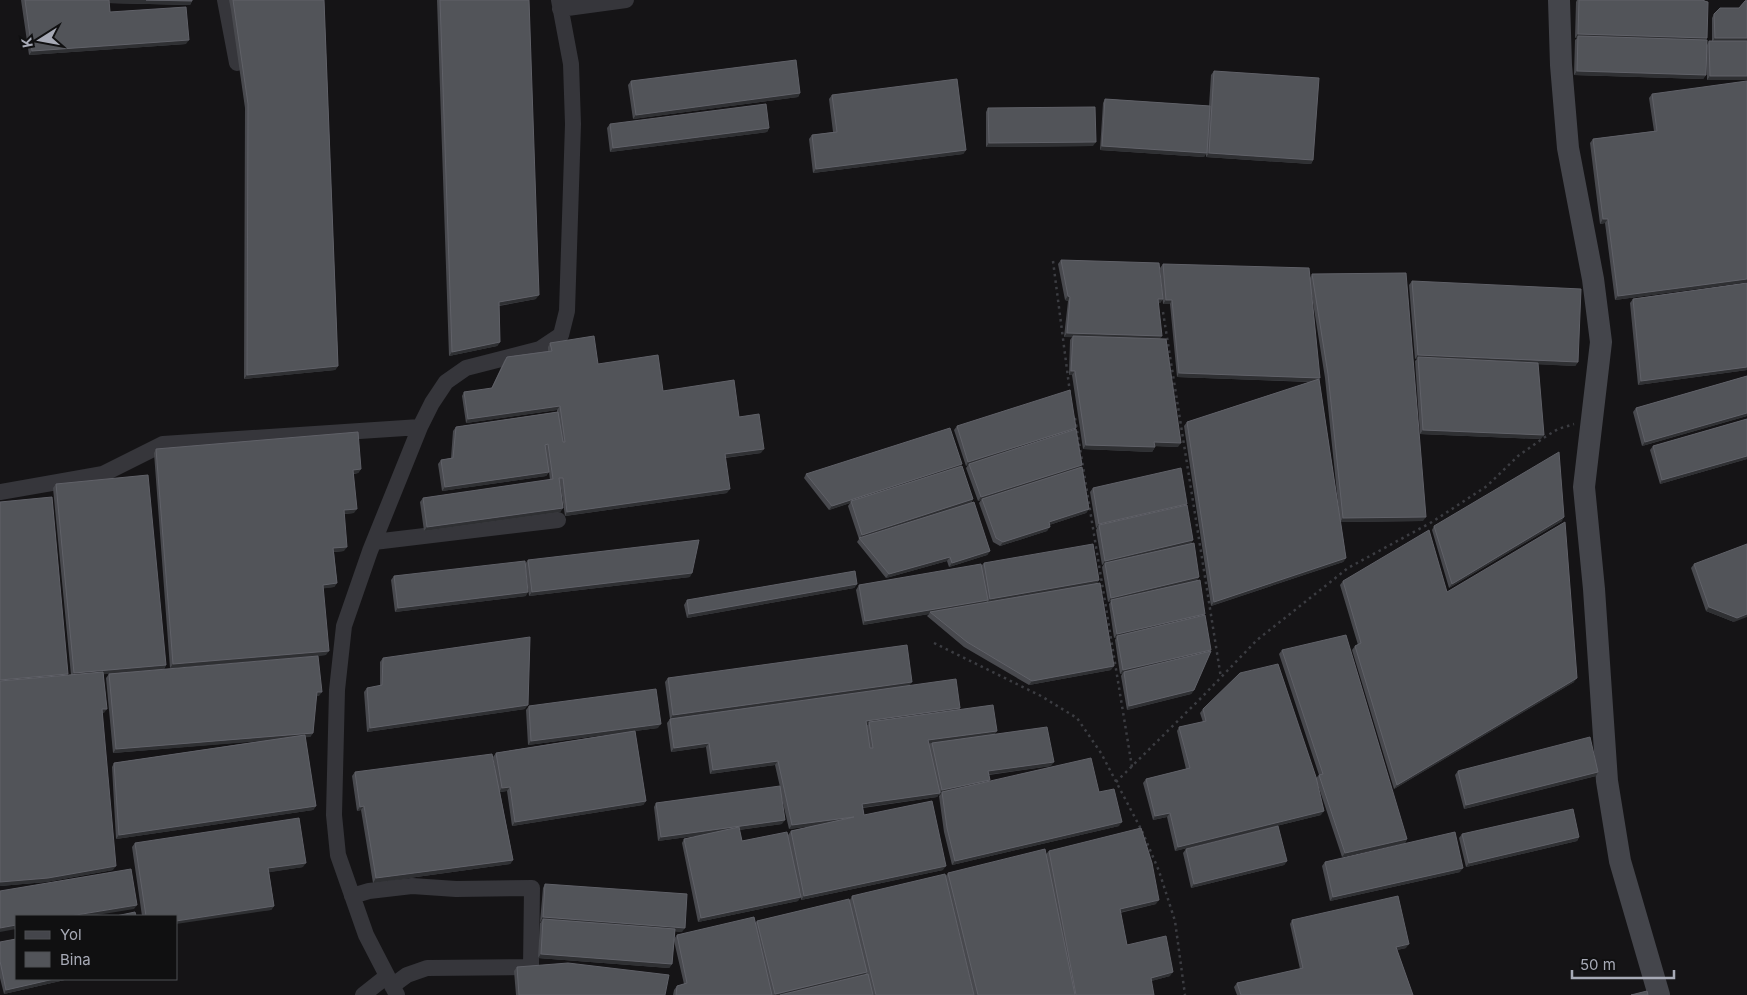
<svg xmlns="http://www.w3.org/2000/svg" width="1747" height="995" font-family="Inter,sans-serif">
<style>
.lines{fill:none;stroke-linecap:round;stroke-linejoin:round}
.path{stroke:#3c3d42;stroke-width:2.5;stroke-dasharray:2.5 4;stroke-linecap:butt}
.street{stroke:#36363b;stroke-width:16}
.secondary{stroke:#44454b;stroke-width:22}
.wall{fill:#48494e;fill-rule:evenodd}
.shaded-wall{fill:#2f3033}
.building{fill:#525459;stroke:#606168}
</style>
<rect width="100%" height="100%" fill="#151416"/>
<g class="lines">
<path class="path" d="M 1053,261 L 1070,393
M 1163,312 L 1221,678
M 1075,418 L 1132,767
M 934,643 L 1041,696 L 1077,718 L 1101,753 L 1142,831 L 1159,871 L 1175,921 L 1185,995
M 1116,782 L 1202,697 L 1257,640 L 1348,568 L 1432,522 L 1487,486 L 1518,456 L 1545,437 L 1558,429 L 1574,424"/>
<path class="street" d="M 225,0 L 237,63
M 560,9 L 626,0
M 0,492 L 103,474 L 163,444 L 420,427
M 374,542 L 558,520
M 352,896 L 369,891 L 412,886 L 456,889 L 532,888 L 531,967 L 427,968 L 407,975 L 392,986
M 363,995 L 387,976
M 397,995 L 366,935 L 338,855 L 334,815 L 337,690 L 344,626 L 370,551 L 420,427 L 432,403 L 446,382 L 466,368 L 540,349 L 561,335 L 567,311 L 573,124 L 571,64 L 559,0"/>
<path class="secondary" d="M 1559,0 L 1561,65 L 1568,148 L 1593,279 L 1601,342 L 1584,487 L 1594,589 L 1607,781 L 1620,861 L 1659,995"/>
</g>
<path class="wall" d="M 21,0 L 192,0 L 192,1 L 190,5 L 109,3 L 110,12 L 186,44 L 29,55 Z
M 229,0 L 324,0 L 338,366 L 335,370 L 244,379 L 245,108 L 231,10 Z
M 437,0 L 529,0 L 536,299 L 499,306 L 500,342 L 497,346 L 449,356 Z
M 1577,0 L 1704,0 L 1707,38 L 1706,40 L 1707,45 L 1709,41 L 1712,41 L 1712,18 L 1714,14 L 1739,8 L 1745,1 L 1745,0 L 1747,0 L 1747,80 L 1707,80 L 1707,49 L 1706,75 L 1703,79 L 1574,75 L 1575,40 L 1577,38 L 1575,38 L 1576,2 Z
M 1214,71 L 1313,160 L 1311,164 L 1206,157 L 1206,153 L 1204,157 L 1100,150 L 1103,103 L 1105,99 L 1209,106 L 1211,75 Z
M 631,81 L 800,93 L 798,97 L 633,119 L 628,85 Z
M 1652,94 L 1747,282 L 1615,300 L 1605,223 L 1600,224 L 1590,143 L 1593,139 L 1654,131 L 1649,98 Z
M 832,95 L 966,150 L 963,154 L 813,173 L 809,139 L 812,135 L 833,132 L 829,99 Z
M 988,108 L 1093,146 L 986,147 L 986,112 Z
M 610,124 L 769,128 L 767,132 L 610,152 L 607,128 Z
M 1061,260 L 1163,299 L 1160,303 L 1158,303 L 1160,339 L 1178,447 L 1155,446 L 1155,447 L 1152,452 L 1083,449 L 1072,375 L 1069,375 L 1070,340 L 1072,337 L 1064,337 L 1068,301 L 1065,300 L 1058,264 Z
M 1163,264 L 1310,278 L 1312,274 L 1423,521 L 1340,522 L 1325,378 L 1310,284 L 1319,379 L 1346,558 L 1343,562 L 1211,606 L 1184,426 L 1187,422 L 1310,382 L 1177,377 L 1170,304 L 1163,304 L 1160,268 Z
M 1412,281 L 1578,362 L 1575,366 L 1538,364 L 1541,439 L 1420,434 L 1415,361 L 1417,359 L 1415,359 L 1409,285 Z
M 1747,283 L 1747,370 L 1638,385 L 1630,303 L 1633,299 Z
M 550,343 L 598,364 L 663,391 L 739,417 L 761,453 L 725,458 L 727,493 L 565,516 L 560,482 L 563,508 L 560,512 L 424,531 L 420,502 L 423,498 L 550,480 L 549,472 L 546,476 L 442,491 L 438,464 L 441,460 L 451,458 L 453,431 L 456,427 L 557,412 L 557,410 L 466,423 L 462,396 L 464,392 L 491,389 L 504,361 L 507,357 L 548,351 L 548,347 Z
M 1747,376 L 1747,416 L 1642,446 L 1633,412 L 1636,408 Z
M 1747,419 L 1747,459 L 1660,484 L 1650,450 L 1653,446 Z
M 957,426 L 1076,428 L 1075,430 L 1080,468 L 1089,509 L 1086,513 L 1049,525 L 1047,531 L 1000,546 L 993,542 L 979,503 L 981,500 L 978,501 L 966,468 L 968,465 L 966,466 L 954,430 Z
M 156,449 L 361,469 L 358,473 L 354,474 L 354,513 L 344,514 L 344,551 L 334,552 L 337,583 L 334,587 L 323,588 L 326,655 L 170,668 L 154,453 Z
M 962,464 L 960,467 L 973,499 L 971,503 L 990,551 L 987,555 L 949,567 L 947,561 L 886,578 L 857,542 L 859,539 L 848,506 L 850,503 L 829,510 L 804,478 L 806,474 Z
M 56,484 L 166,665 L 164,669 L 128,672 L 319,696 L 316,696 L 313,733 L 310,737 L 305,737 L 316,806 L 313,810 L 116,839 L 112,767 L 114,763 L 267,740 L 113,753 L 106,678 L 109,674 L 104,674 L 104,713 L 102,713 L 113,870 L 46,882 L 0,886 L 0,502 L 68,674 L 67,675 L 71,675 L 53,488 Z
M 1093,488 L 1187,504 L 1186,506 L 1193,540 L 1191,543 L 1199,577 L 1197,580 L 1210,652 L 1194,690 L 1191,694 L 1127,710 L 1121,676 L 1122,674 L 1120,674 L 1115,640 L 1116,638 L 1114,638 L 1109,604 L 1111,601 L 1108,602 L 1102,567 L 1104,564 L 1102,565 L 1096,530 L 1097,528 L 1096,528 L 1090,492 Z
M 1562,521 L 1449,588 L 1432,530 L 1434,526 Z
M 528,560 L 690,577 L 529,596 L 525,564 Z
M 984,563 L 1099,580 L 1097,583 L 1111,670 L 1029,685 L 964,647 L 927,616 L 929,614 L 863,625 L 856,590 L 859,585 L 981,566 Z
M 1694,564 L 1734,622 L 1706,611 L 1691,568 Z
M 394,576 L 526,596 L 395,612 L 391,580 Z
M 1343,581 L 1574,682 L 1394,789 L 1352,650 L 1355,646 L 1358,645 L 1340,585 Z
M 857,584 L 854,588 L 687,618 L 684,605 L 687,600 Z
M 1282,650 L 1407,839 L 1405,843 L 1342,857 L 1318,785 L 1321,815 L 1175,851 L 1167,817 L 1153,820 L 1143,783 L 1146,779 L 1186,769 L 1177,731 L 1179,727 L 1203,722 L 1200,713 L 1203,709 L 1316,778 L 1319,775 L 1279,654 Z
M 383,658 L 525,709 L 367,732 L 364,692 L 367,688 L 380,686 L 380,662 Z
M 668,678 L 909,686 L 960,708 L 959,710 L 997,731 L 994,734 L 1051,766 L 989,775 L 990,780 L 988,782 L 1099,792 L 1119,826 L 952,865 L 944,832 L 939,796 L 941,794 L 939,795 L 939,794 L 937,797 L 863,808 L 864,815 L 943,870 L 801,900 L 800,891 L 798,901 L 698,922 L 682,843 L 684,839 L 709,834 L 658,841 L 654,807 L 656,803 L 780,787 L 775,765 L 710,774 L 706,747 L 671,752 L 667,723 L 670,719 L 665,682 ZM 782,799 L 789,829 L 812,826 L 791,831 L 788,835 L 742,841 L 739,830 L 782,824 Z
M 529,706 L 658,728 L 635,731 L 646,801 L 643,805 L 512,826 L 507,791 L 500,792 L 513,860 L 510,864 L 373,883 L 361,810 L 357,811 L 352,776 L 355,772 L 495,769 L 493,757 L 496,753 L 626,732 L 528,745 L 526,710 Z
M 1458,771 L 1598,772 L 1596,776 L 1464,809 L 1455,775 Z
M 1462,834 L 1579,837 L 1577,841 L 1466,867 L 1459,838 Z
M 135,843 L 303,867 L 269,872 L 274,906 L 271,910 L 176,916 L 142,916 L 132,847 Z
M 1186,849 L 1287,861 L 1284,865 L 1191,888 L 1183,853 Z
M 1049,851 L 1156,904 L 1120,913 L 1127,945 L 1170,976 L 1151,981 L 1154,995 L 974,995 L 945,877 L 948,873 L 1046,854 Z
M 1325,862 L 1460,872 L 1330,901 L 1322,866 Z
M 545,884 L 682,932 L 675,931 L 674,939 L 677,935 L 755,923 L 757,921 L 850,900 L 852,896 L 974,995 L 673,995 L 674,990 L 677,986 L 684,984 L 674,941 L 672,964 L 669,968 L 538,958 L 540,923 L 541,922 L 540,922 L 543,888 Z
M 1292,920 L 1406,948 L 1397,950 L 1413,995 L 1237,995 L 1234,987 L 1237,983 L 1300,969 L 1290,924 Z
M 0,942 L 16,979 L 69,979 L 4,994 L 0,978 Z
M 517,967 L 665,995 L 516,995 L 514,971 Z"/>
<path class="shaded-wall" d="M 108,0 L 146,0 L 192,1 L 190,5 L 106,3 Z
M 1578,34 L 1707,38 L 1704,42 L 1578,36 L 1577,38 L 1575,38 Z
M 1715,38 L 1747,38 L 1747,42 L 1712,42 Z
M 189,40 L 186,44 L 29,55 L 32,51 Z
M 1577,71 L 1706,75 L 1703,79 L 1574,75 Z
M 1710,76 L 1747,76 L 1747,80 L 1707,80 Z
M 800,93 L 798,97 L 633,119 L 636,115 Z
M 769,128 L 767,132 L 610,152 L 613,148 Z
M 1096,142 L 1093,146 L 986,147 L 989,143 Z
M 1102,146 L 1207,153 L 1204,157 L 1100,150 Z
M 966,150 L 963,154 L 813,173 L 816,169 Z
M 1209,153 L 1313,160 L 1311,164 L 1206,157 Z
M 1603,219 L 1608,219 L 1605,223 L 1600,224 Z
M 1747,279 L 1747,282 L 1615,300 L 1618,296 Z
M 539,295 L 536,299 L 496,306 L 499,302 Z
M 1068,296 L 1070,297 L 1068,301 L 1065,300 Z
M 1158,299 L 1163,299 L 1160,303 L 1155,304 Z
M 1166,300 L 1172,300 L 1170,304 L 1163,304 Z
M 1067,333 L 1162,336 L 1159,340 L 1064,337 Z
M 500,342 L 497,346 L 449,356 L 452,352 Z
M 1418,355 L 1578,362 L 1575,366 L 1418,359 L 1418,357 L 1417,359 L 1415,359 Z
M 338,366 L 335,370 L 244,379 L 247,375 Z
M 1747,367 L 1747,370 L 1638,385 L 1641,381 Z
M 1071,371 L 1075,371 L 1072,375 L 1069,375 Z
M 1179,373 L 1320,378 L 1317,382 L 1177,377 Z
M 560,406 L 557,410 L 466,423 L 468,419 Z
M 1747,413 L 1747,416 L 1642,446 L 1645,442 Z
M 1076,428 L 1073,432 L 969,464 L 968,465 L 966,466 L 968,462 Z
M 1423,430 L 1544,435 L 1541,439 L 1420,434 Z
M 1154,442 L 1181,443 L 1178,447 L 1152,446 Z
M 1086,445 L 1155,447 L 1152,452 L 1083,449 Z
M 764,449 L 761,453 L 722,458 L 725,454 Z
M 1747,456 L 1747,459 L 1660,484 L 1662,480 Z
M 962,464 L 959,468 L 851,501 L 850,503 L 829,510 L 832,506 Z
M 1082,465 L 1079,469 L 982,499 L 981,500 L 978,501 L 981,497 Z
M 361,469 L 358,473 L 351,474 L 353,470 Z
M 549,472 L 546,476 L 442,491 L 445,487 Z
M 730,489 L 727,493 L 565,516 L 567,512 Z
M 973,499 L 970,504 L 859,539 L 862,535 Z
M 1187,504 L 1184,508 L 1099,525 L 1097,528 L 1096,528 L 1099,524 Z
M 563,508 L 560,512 L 424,531 L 427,527 Z
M 357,509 L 354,513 L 341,514 L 344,510 Z
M 1089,509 L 1086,513 L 1046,526 L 1049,522 Z
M 1426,517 L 1423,521 L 1340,522 L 1343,518 Z
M 1564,517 L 1562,521 L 1449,588 L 1452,584 Z
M 1050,527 L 1047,531 L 1000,546 L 1003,542 Z
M 1193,540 L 1190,545 L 1105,563 L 1104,564 L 1102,565 L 1105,561 Z
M 347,547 L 344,551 L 331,552 L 333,548 Z
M 990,551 L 987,555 L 949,567 L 952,563 Z
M 950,557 L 947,561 L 886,578 L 889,574 Z
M 1346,558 L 1343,562 L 1211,606 L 1214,602 Z
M 692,573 L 690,577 L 529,596 L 532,592 Z
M 1199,577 L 1196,581 L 1108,602 L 1111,598 Z
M 1099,580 L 1096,584 L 987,603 L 990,599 Z
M 337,583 L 334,587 L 320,589 L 323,585 Z
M 857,584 L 854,588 L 687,618 L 689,614 Z
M 528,592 L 526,596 L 395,612 L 398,608 Z
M 988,600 L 985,604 L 930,612 L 929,614 L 863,625 L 865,621 Z
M 1709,607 L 1747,614 L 1747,617 L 1734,622 L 1706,611 Z
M 1205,614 L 1202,618 L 1117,636 L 1116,638 L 1114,638 L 1117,634 Z
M 1211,650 L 1208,654 L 1124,672 L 1122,674 L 1120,674 L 1123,670 Z
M 329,651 L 326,655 L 170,668 L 173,664 Z
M 166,665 L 164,669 L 72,677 L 74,673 Z
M 1114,666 L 1111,670 L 1029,685 L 1032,681 Z
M 68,674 L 66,678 L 0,684 L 0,680 Z
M 1577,678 L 1574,682 L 1394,789 L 1397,785 Z
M 912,682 L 909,686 L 670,719 L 673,715 Z
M 1194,690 L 1191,694 L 1127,710 L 1129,706 Z
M 317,692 L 322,692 L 319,696 L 314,696 Z
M 528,705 L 525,709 L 367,732 L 370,728 Z
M 960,708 L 957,712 L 869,722 L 868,725 L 864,725 L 866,721 Z
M 102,709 L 107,709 L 104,713 L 99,713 Z
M 661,724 L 658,728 L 528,745 L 531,741 Z
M 997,731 L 994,735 L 925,744 L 928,740 Z
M 313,733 L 310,737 L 113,753 L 116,749 Z
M 709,743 L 706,747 L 671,752 L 674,748 Z
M 778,761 L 775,765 L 710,774 L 713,770 Z
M 1054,762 L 1051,766 L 985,775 L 988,771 Z
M 1598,772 L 1596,776 L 1464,809 L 1466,805 Z
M 990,780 L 987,784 L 942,792 L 941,794 L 939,795 L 942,790 Z
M 510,787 L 507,791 L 499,792 L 502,788 Z
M 940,793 L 937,797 L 859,808 L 862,804 Z
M 646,801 L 643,805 L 512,826 L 515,822 Z
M 316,806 L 313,810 L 116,839 L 119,835 Z
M 364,806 L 361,810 L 357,811 L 360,807 Z
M 1324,811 L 1321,815 L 1175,851 L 1178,847 Z
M 1170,813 L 1167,817 L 1153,820 L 1155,816 Z
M 854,817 L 851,821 L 789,829 L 792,825 Z
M 785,820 L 782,824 L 658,841 L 661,837 Z
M 1122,822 L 1119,826 L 952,865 L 955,861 Z
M 1579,837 L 1577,841 L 1466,867 L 1469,863 Z
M 1407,839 L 1405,843 L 1342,857 L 1345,853 Z
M 513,860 L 510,864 L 373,883 L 376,878 Z
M 1287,861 L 1284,865 L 1191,888 L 1194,884 Z
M 306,863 L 303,867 L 265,873 L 268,868 Z
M 116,866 L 113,870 L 46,882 L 0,886 L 0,882 Z
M 946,866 L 943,870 L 801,900 L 804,896 Z
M 1463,868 L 1460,872 L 1330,901 L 1333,897 Z
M 801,897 L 798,901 L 698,922 L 701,918 Z
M 1159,900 L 1156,904 L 1117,913 L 1120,909 Z
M 137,905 L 134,909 L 91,916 L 70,916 Z
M 274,906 L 271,910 L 176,924 L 176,921 Z
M 543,917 L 685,928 L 682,932 L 543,922 L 543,919 L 541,922 L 540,922 Z
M 16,925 L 16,929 L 0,932 L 0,928 Z
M 1409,944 L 1406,948 L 1393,951 L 1396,947 Z
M 541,954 L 672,964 L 669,968 L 538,958 Z
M 867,972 L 864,976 L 786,995 L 774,995 Z
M 1173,972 L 1170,976 L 1148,982 L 1151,978 Z
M 54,979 L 69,979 L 4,994 L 6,990 Z"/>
<path class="building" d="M 25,0 L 109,0 L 110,12 L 186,7 L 189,40 L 32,51 Z
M 146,0 L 192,0 L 192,1 Z
M 233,0 L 324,0 L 338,366 L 247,375 L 248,104 Z
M 440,0 L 529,0 L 539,295 L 499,302 L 500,342 L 452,352 Z
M 1579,0 L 1704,0 L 1704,1 L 1708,2 L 1707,38 L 1578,34 Z
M 1745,1 L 1747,1 L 1747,38 L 1715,38 L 1714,14 L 1720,8 L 1739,8 Z
M 1578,36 L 1707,40 L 1706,75 L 1577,71 Z
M 1709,41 L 1747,41 L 1747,76 L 1710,76 Z
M 796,60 L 800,93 L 636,115 L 631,81 Z
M 1214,71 L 1319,78 L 1313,160 L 1209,153 Z
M 957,79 L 966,150 L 816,169 L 812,135 L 837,132 L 832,95 Z
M 1747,81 L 1747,279 L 1618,296 L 1608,219 L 1603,219 L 1593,139 L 1657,131 L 1652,94 Z
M 1105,99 L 1210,106 L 1207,153 L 1102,146 Z
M 766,104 L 769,128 L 613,148 L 610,124 Z
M 1095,107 L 1096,142 L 989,143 L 988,108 Z
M 1061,260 L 1159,263 L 1163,299 L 1158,299 L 1162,336 L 1067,333 L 1070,297 L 1068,296 Z
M 1163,264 L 1309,268 L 1320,378 L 1179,373 L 1172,300 L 1166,300 Z
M 1406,273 L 1426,517 L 1343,518 L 1328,374 L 1312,274 Z
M 1412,281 L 1581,289 L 1578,362 L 1418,355 Z
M 1747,283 L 1747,367 L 1641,381 L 1633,299 Z
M 594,336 L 598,364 L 658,355 L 663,391 L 734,380 L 739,417 L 759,414 L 764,449 L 725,454 L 730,489 L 567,512 L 563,478 L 559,478 L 563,508 L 427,527 L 423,498 L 553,479 L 548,444 L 545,445 L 549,472 L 445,487 L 441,460 L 453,458 L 456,427 L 558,412 L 563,442 L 565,442 L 560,406 L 468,419 L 464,392 L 492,388 L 507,357 L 552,351 L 550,343 Z
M 1073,336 L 1166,339 L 1181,443 L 1154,442 L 1155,447 L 1086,445 L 1075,371 L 1071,371 Z
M 1418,357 L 1538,363 L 1544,435 L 1423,430 Z
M 1747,376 L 1747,413 L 1645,442 L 1636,408 Z
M 1319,379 L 1346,558 L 1214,602 L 1187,422 Z
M 1070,390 L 1076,428 L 968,462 L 957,426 Z
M 1747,419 L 1747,456 L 1662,480 L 1653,446 Z
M 950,428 L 962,464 L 832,506 L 806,474 Z
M 1076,429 L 1082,465 L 981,497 L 969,464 Z
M 358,432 L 361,469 L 353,470 L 357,509 L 344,510 L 347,547 L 333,548 L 337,583 L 323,585 L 329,651 L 173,664 L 156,449 Z
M 1559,452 L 1564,517 L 1452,584 L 1434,526 Z
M 962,466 L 973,499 L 862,535 L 851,501 Z
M 1082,467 L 1089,509 L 1049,522 L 1050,527 L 1003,542 L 996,538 L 982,499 Z
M 1181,468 L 1187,504 L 1099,524 L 1093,488 Z
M 148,475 L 166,665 L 74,673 L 56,484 Z
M 52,497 L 68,674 L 0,680 L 0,502 Z
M 974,502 L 990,551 L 952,563 L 950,557 L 889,574 L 859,538 Z
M 1187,505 L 1193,540 L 1105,561 L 1099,525 Z
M 1565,522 L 1577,678 L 1397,785 L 1355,646 L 1361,643 L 1343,581 L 1429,530 L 1447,592 Z
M 699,540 L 692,573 L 532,592 L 528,560 Z
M 1194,543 L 1199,577 L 1111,598 L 1105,563 Z
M 1093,544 L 1099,580 L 990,599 L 984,563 Z
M 1747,544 L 1747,614 L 1737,618 L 1709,607 L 1694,564 Z
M 525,561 L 528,592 L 398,608 L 394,576 Z
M 981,564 L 988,600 L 865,621 L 859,585 Z
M 855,571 L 857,584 L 689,614 L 687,600 Z
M 1200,580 L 1205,614 L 1117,634 L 1111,600 Z
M 1100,583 L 1114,666 L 1032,681 L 967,642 L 930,612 Z
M 1205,615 L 1211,650 L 1123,670 L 1117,636 Z
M 1346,635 L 1407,839 L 1345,853 L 1319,775 L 1323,774 L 1282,650 Z
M 530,637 L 528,705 L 370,728 L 367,688 L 382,685 L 383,658 Z
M 907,645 L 912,682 L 673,715 L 668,678 Z
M 1211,651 L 1194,690 L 1129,706 L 1124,672 Z
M 318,656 L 322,692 L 317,692 L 313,733 L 116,749 L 109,674 Z
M 1278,664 L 1316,777 L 1324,811 L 1178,847 L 1170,813 L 1155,816 L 1146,779 L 1190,768 L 1179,727 L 1206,721 L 1203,709 L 1240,673 Z
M 103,672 L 107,709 L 102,709 L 116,866 L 48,878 L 0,882 L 0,681 Z
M 956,679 L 960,708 L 866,721 L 870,748 L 873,748 L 869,722 L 993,705 L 997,731 L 928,740 L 940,793 L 862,804 L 864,815 L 932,801 L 946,866 L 804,896 L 791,831 L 854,817 L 792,825 L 778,761 L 713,770 L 709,743 L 674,748 L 670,719 Z
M 656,689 L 661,724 L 531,741 L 529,706 Z
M 1047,727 L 1054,762 L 988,771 L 990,780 L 942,790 L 932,743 Z
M 635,731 L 646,801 L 515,822 L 510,787 L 502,788 L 496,753 Z
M 305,735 L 316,806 L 119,835 L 114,763 Z
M 1590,737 L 1598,772 L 1466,805 L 1458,771 Z
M 492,754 L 513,860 L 376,878 L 364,806 L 360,807 L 355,772 Z
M 1091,758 L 1099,792 L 1114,789 L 1122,822 L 955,861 L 947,828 L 942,792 Z
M 780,786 L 785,820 L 661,837 L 656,803 Z
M 1573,809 L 1579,837 L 1469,863 L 1462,834 Z
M 299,818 L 306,863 L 268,868 L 274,906 L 176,921 L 176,916 L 146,916 L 135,843 Z
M 1278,826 L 1287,861 L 1194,884 L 1186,849 Z
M 739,827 L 742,841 L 787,832 L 801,897 L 701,918 L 684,839 Z
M 1141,828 L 1152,863 L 1159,900 L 1120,909 L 1127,945 L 1166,936 L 1173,972 L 1151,978 L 1154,995 L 1076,995 L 1049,851 Z
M 1455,832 L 1463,868 L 1333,897 L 1325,862 Z
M 1045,849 L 1075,995 L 978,995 L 948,873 Z
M 131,869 L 137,905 L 70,916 L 16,916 L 16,925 L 0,928 L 0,891 Z
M 945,874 L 974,995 L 876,995 L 852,896 Z
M 545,884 L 687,894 L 685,928 L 543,917 Z
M 1398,896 L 1409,944 L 1396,947 L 1413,995 L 1241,995 L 1237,983 L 1303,968 L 1292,920 Z
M 849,899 L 867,972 L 775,994 L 757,921 Z
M 135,912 L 136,916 L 116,916 Z
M 754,917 L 772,995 L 676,995 L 677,986 L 687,983 L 677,935 Z
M 543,919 L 675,929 L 672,964 L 541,954 Z
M 16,939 L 16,979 L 54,979 L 6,990 L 0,961 L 0,942 Z
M 568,963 L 669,975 L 665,995 L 519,995 L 517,967 Z
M 868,974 L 873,995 L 780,995 Z
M 1647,991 L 1648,995 L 1631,995 Z"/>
<rect x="15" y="915" width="162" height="65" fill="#101011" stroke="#4c4e53"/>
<rect x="25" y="931" width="25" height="8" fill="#44454b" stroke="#4c4e53"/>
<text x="60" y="940" font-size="15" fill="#a7aab6">Yol</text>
<rect x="25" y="952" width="25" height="15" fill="#525459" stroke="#4c4e53"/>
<text x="60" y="965" font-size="15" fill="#a7aab6">Bina</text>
<g transform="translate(40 40) rotate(259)" stroke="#101011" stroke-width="4" paint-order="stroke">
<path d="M0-4L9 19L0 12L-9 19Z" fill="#a7aab6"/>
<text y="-8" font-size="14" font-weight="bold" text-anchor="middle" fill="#a7aab6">K</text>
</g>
<path d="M1572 970v8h102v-8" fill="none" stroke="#a7aab6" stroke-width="2.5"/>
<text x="1580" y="970" font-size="15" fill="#a7aab6" stroke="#101011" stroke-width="4" paint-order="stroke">50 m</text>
</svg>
